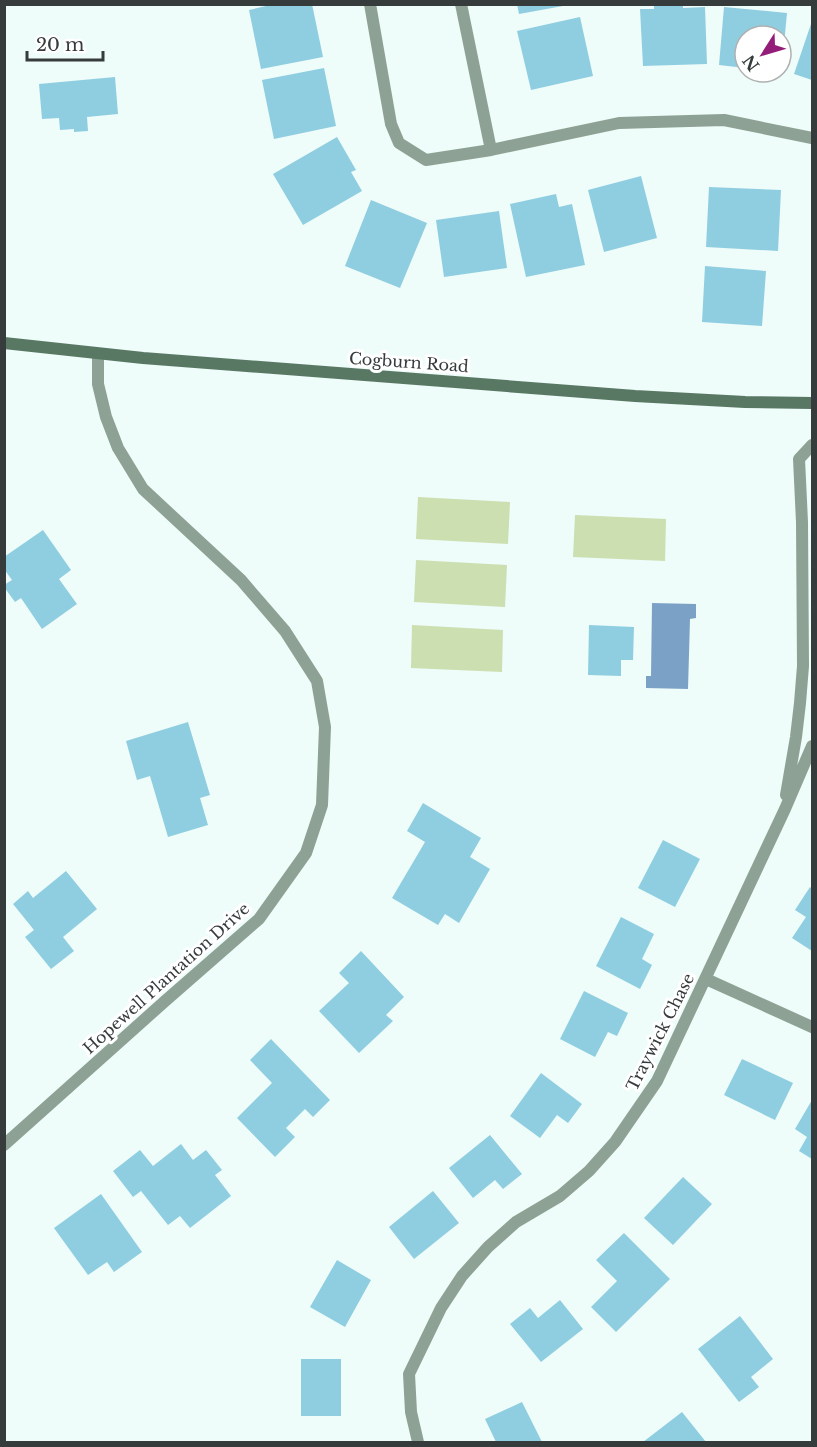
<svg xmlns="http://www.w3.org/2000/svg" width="817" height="1447" font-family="'Libre Baskerville',serif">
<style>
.green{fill:#ccdfb0}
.water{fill:#7ba2c6}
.building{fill:#8fcee0}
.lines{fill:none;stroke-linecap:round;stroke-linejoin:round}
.street{stroke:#8da294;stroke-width:12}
.secondary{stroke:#597864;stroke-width:12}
.labels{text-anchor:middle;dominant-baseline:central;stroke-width:6;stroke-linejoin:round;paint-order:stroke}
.street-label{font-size:16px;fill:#363b3b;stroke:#fff}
</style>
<rect width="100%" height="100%" fill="#eefcfa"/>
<path class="green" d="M 418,497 L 510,502 L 508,544 L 416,539 Z
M 575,515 L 666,519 L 665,561 L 573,557 Z
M 416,560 L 507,565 L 505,607 L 414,602 Z
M 412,625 L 503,630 L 502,672 L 411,668 Z"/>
<path class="water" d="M 652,603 L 696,604 L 696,618 L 690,619 L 688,689 L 646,688 L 646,676 L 651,676 Z"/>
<path class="building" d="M 275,4 L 312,4 L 323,57 L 261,69 L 249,10 Z
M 517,4 L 563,4 L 563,6 L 519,14 Z
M 654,4 L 683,4 L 683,8 L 705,7 L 707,64 L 643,66 L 640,9 L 654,9 Z
M 724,7 L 787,13 L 783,55 L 781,55 L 781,36 L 745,36 L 745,68 L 719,65 Z
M 580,17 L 593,76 L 531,90 L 517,31 Z
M 812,21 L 812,80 L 794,74 Z
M 324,68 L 336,126 L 274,139 L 262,80 Z
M 115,77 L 118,114 L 87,117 L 88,131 L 74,132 L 74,129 L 60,130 L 59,118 L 42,119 L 39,84 Z
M 337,137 L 356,170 L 351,172 L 362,191 L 303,225 L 273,174 Z
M 641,176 L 657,238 L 604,252 L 588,190 Z
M 709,187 L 781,190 L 778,251 L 706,247 Z
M 556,194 L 559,207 L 572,204 L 585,265 L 526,277 L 510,204 Z
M 371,200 L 427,223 L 400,288 L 345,266 Z
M 499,211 L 507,268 L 444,277 L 436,220 Z
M 705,266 L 766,271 L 762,326 L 702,322 Z
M 43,530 L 71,570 L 59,579 L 77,604 L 42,629 L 21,598 L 15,602 L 4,587 L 4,585 L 12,580 L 4,569 L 4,557 Z
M 589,625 L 634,627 L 633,660 L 621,660 L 621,676 L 588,675 Z
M 188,722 L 210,795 L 200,798 L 208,825 L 168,837 L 150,776 L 137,780 L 126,741 Z
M 423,803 L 481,838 L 470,857 L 490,869 L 459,923 L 445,914 L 438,925 L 392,898 L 425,842 L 407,831 Z
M 663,840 L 700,859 L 675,907 L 638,888 Z
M 66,871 L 97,909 L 63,937 L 74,951 L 51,969 L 25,937 L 34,930 L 13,904 L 28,891 L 33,898 Z
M 810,887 L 812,889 L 812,951 L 792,938 L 806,917 L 795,910 Z
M 621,917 L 654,934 L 642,959 L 652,965 L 640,989 L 596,966 Z
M 361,951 L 404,997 L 386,1015 L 393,1021 L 359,1053 L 319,1011 L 349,983 L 339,973 Z
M 584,991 L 628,1013 L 617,1036 L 608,1032 L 595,1057 L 560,1039 Z
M 271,1039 L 330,1100 L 313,1117 L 305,1109 L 286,1128 L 295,1137 L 275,1157 L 237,1118 L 272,1083 L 250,1060 Z
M 742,1059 L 793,1083 L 775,1120 L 724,1095 Z
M 541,1073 L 582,1104 L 568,1123 L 557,1115 L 540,1138 L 510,1116 Z
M 812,1100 L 812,1159 L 799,1151 L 807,1137 L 795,1129 Z
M 490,1135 L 522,1174 L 503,1189 L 495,1180 L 473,1198 L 449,1168 Z
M 181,1144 L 193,1160 L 206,1150 L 222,1170 L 215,1175 L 231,1196 L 190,1228 L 180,1216 L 168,1225 L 141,1191 L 133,1197 L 113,1171 L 140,1150 L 153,1166 Z
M 683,1177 L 712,1204 L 673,1245 L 644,1218 Z
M 433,1191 L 459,1223 L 414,1259 L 389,1227 Z
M 101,1194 L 142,1252 L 114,1272 L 107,1262 L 88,1275 L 54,1228 Z
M 624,1233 L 670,1279 L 616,1332 L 591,1307 L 617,1281 L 596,1260 Z
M 337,1260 L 371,1280 L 345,1327 L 310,1307 Z
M 560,1300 L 583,1329 L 541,1362 L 510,1324 L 530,1308 L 538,1318 Z
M 740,1316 L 773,1359 L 751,1377 L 759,1387 L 739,1402 L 698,1349 Z
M 301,1359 L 341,1359 L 341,1416 L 301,1416 Z
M 522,1402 L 542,1442 L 496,1442 L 485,1419 Z
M 682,1412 L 706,1442 L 643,1442 Z"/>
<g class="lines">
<path class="street" d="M 370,4 L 391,124 L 399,143 L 426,160 L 491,150 L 619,123 L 724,120 L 812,138
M 461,4 L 491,150
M 786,795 L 796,737 L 800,703 L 803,666 L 802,522 L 799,459 L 812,445
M 706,979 L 812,1027
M 4,1145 L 164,1002 L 259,919 L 306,853 L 322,805 L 325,727 L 317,681 L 285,631 L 241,580 L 143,489 L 118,448 L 106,417 L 98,384 L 98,354
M 418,1442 L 411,1412 L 409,1374 L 441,1308 L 462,1276 L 488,1247 L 516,1222 L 560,1196 L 589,1171 L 615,1142 L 657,1081 L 785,809 L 812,746"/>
<path class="secondary" d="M 4,343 L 143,358 L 635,396 L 745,402 L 812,403"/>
</g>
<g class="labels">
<g class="street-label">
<text transform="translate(409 362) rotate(4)">Cogburn Road</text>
<text transform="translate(166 978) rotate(-42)">Hopewell Plantation Drive</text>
<text transform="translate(660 1032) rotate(-63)">Traywick Chase</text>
</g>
</g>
<rect width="817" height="1447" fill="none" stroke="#363b3b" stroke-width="12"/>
<g transform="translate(763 54) rotate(233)"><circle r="28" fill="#ffffff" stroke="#afb1b1" stroke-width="1.5"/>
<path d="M0-4.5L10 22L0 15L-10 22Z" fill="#941d7a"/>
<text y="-9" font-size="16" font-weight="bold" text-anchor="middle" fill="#363b3b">N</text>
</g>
<path d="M27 51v9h76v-9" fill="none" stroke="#363b3b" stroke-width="3"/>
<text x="36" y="51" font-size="18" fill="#363b3b" stroke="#ffffff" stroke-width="4.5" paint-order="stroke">20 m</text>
</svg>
